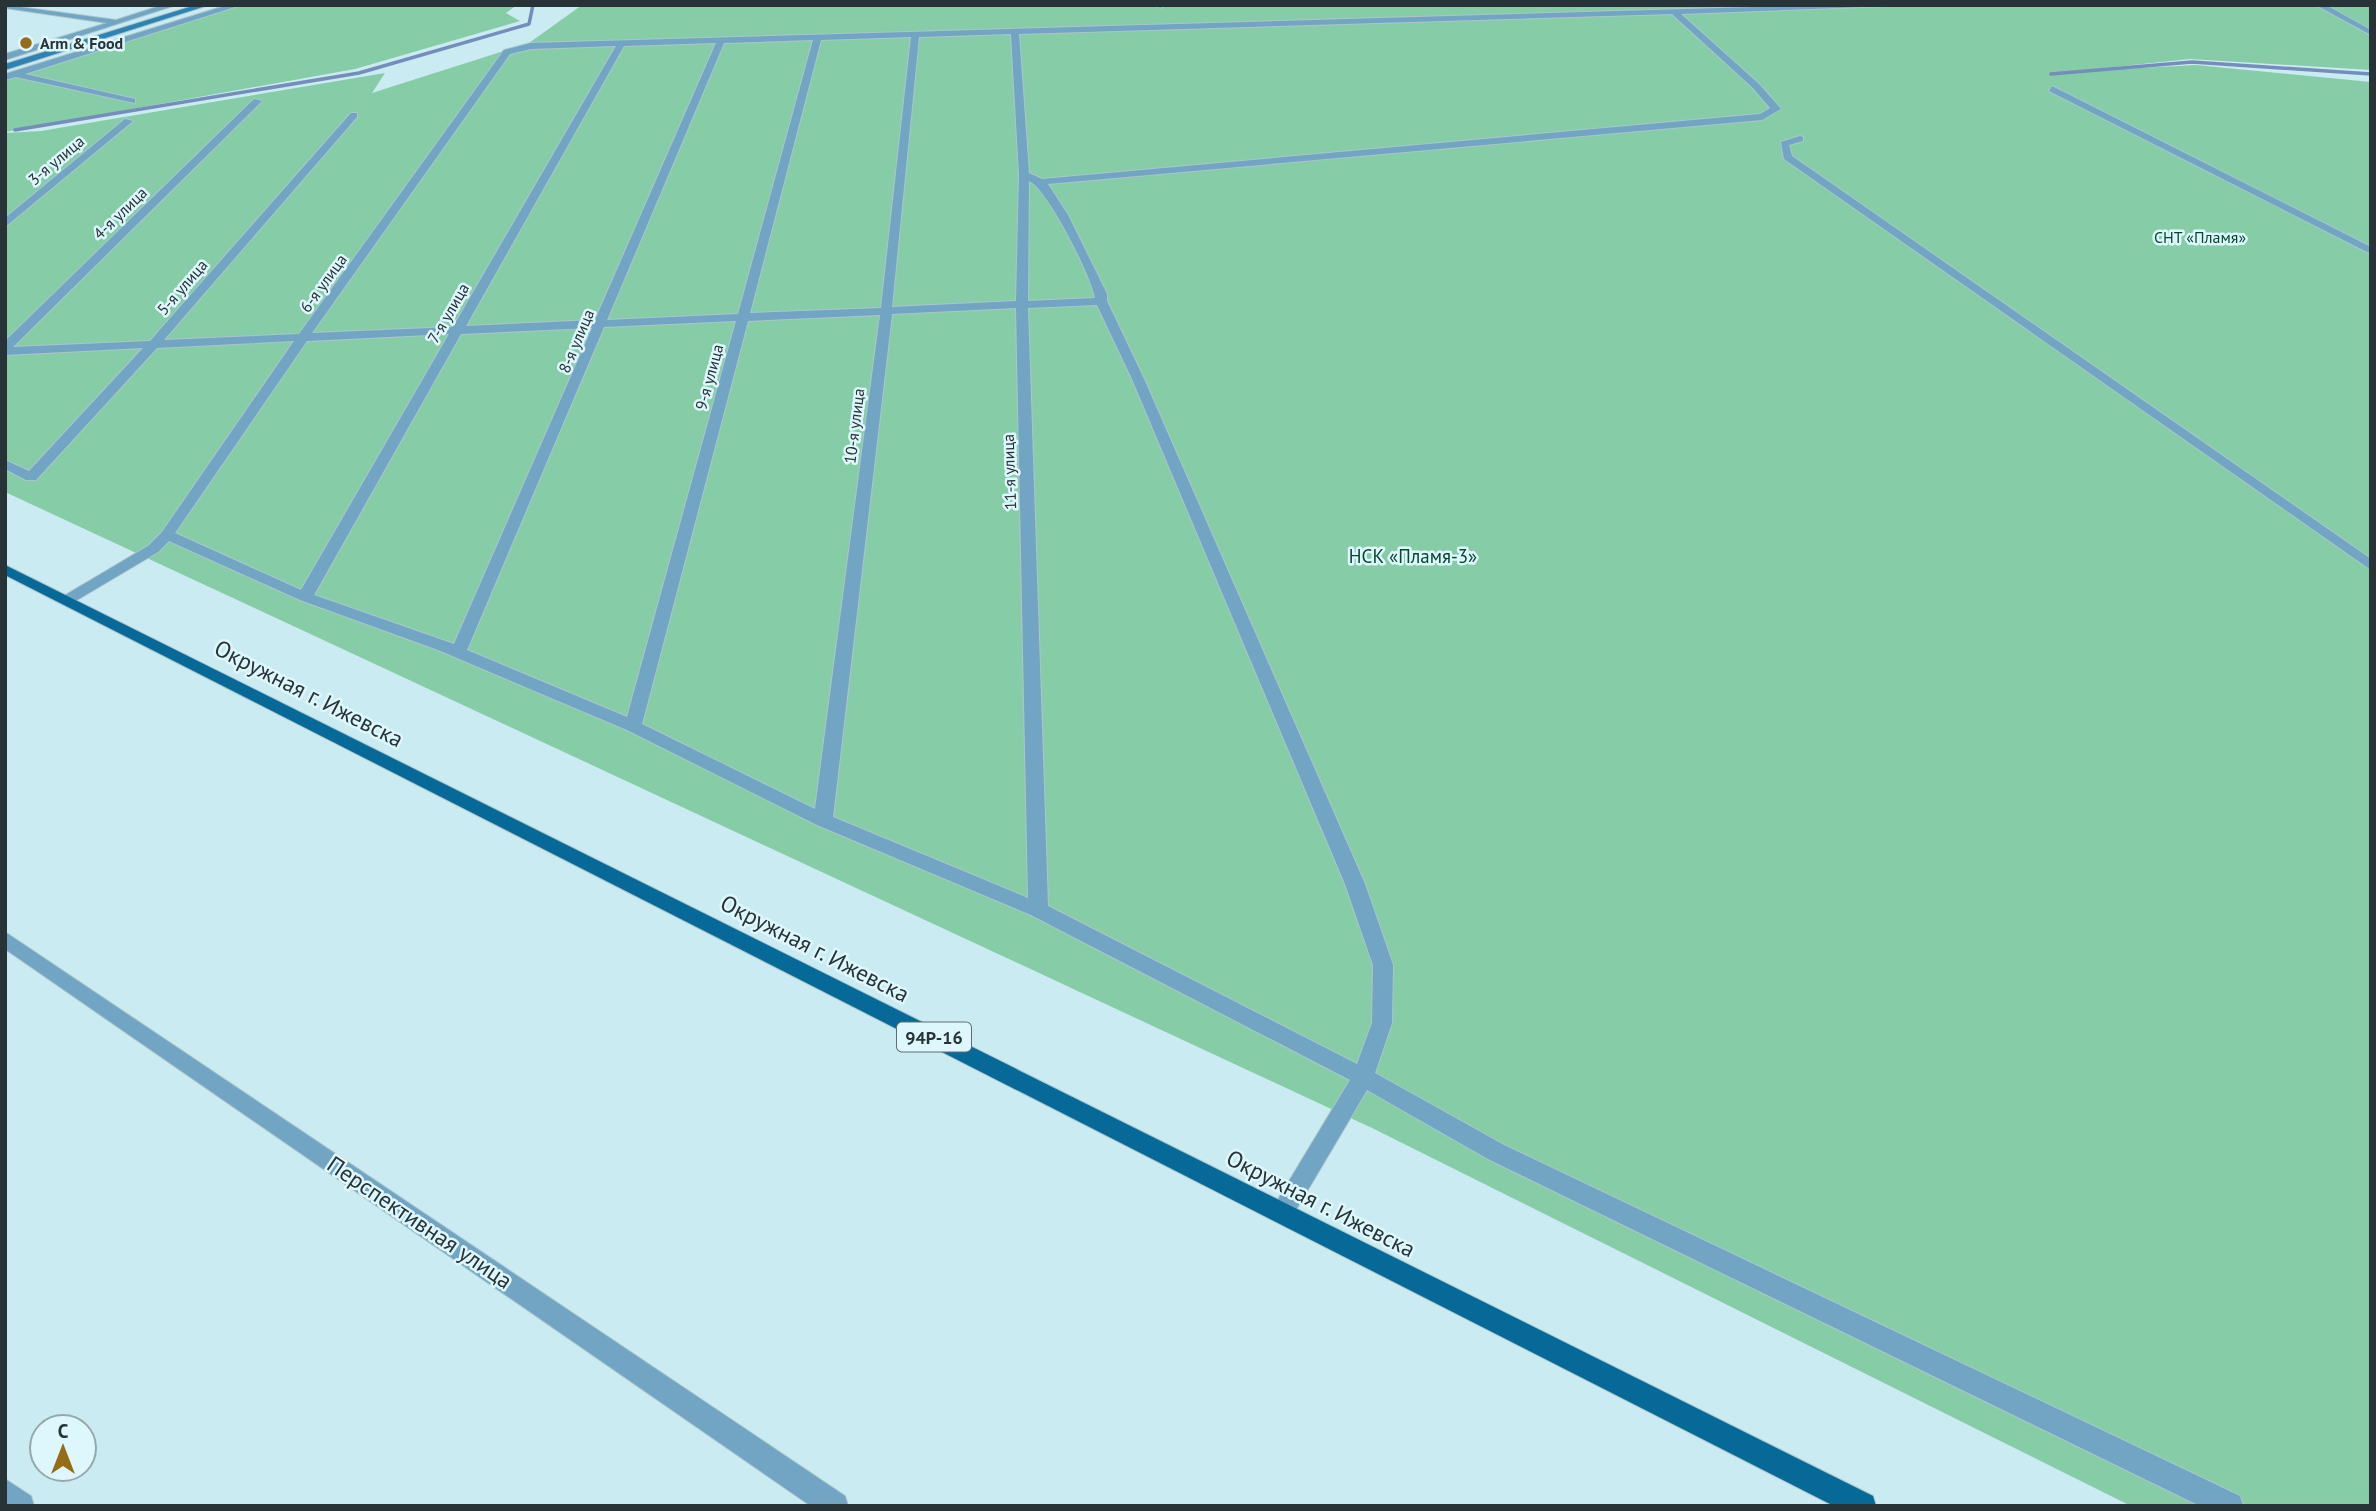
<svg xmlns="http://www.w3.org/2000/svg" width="2376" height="1511" font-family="'PT Sans',sans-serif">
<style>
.green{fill:#86cda7}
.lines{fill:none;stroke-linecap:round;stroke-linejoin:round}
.stream{stroke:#748dbb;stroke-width:3.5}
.street-casing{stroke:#aac6cc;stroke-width:2}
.secondary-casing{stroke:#aac6cc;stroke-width:2}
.primary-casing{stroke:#aac6cc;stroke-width:2}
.street{fill:#72a4c4;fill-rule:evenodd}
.secondary{fill:#2f83b2;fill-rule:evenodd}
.primary{fill:#076998;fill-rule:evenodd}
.poi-dot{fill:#946d16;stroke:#def7fd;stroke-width:2.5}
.labels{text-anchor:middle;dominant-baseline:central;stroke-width:5;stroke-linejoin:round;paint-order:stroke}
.far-poi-label{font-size:16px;font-weight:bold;fill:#273336;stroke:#def7fd;text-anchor:start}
.far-street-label{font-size:16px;fill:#273336;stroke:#def7fd}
.far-park-label{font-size:16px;fill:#06482e;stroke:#def7fd}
.shield{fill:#def7fd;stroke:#5e6e72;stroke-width:2}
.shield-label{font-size:18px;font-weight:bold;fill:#273336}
.park-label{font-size:19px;fill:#06482e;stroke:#def7fd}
.near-street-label{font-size:23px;fill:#273336;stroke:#def7fd}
</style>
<rect width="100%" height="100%" fill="#cbebf2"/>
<path class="green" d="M 225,5 L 517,5 L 506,13 L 520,21 L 355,69 L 5,132 L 5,74 Z
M 582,5 L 2371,5 L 2371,70 L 2190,59 L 2066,72 L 2196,65 L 2371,82 L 2371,1506 L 2131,1506 L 1372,1128 L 5,492 L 5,133 L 41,131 L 385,73 L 372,93 L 529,43 Z"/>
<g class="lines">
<path class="stream" d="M 2051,74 L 2192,62 L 2371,74
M 15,130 L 359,73 L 529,24 L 533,5"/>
<defs>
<path id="street" d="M 5,5 L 116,20 L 163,5 L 176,5 L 5,60 L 5,54 L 107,23 L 5,8 Z
M 228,5 L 241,5 L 25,74 L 135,99 L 135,103 L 16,77 L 5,80 L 5,74 Z
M 1155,5 L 1163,5 L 1164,6 L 1160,8 Z
M 1823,5 L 1915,5 L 1681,14 L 1759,84 L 1781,109 L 1762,120 L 1048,184 L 1068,215 L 1107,294 L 1107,301 L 1144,379 L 1365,884 L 1393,965 L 1392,1023 L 1375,1073 L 1504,1145 L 2240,1496 L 2243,1506 L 2200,1506 L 1488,1159 L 1367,1090 L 1290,1220 L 1282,1223 L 1274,1220 L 1270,1213 L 1274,1206 L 1350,1080 L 1031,915 L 817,825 L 627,730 L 438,650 L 300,600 L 169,541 L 158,552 L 72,603 L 62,603 L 59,600 L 62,597 L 148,546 L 162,532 L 294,341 L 157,348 L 36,480 L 26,480 L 5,469 L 5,460 L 29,471 L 143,348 L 5,355 L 5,341 L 254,99 L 262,101 L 13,347 L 150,341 L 351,113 L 357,113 L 357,117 L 164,340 L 299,334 L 504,50 L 531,43 ZM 1672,14 L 1753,88 L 1770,108 L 1760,114 L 1042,179 L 1029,173 L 1019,34 ZM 1011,34 L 1019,175 L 1016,301 L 892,307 L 919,37 ZM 911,37 L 881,308 L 750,313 L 821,40 ZM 813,40 L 738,314 L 607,320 L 724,43 ZM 716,43 L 595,320 L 466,326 L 624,46 ZM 616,46 L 453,327 L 312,333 L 510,54 L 531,49 ZM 1029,181 C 1047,188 1092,277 1095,298 L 1028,301 ZM 1097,305 L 1132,379 L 1345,884 L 1373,965 L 1372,1023 L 1357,1064 L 1048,906 L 1028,308 ZM 1016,308 L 1028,898 L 833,817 L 892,314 ZM 880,315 L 815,809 L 642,724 L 748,321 ZM 736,321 L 627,717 L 467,650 L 604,327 ZM 592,328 L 454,644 L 314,595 L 461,334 ZM 449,334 L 301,590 L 175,533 L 307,341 Z
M 2316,5 L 2326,5 L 2371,30 L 2371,35 Z
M 2052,86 L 2371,247 L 2371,254 L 2049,91 Z
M 125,119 L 133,121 L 5,227 L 5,218 Z
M 1800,136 L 1803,137 L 1803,141 L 1789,145 L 1792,156 L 2371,559 L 2371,570 L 1784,159 L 1781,142 Z
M 5,932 L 845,1496 L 848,1506 L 811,1506 L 5,949 Z
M 5,1479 L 31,1496 L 34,1506 L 5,1506 Z"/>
<path id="secondary" d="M 196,5 L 209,5 L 5,70 L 5,64 Z"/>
<path id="primary" d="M 5,565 L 1873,1496 L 1876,1506 L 1834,1506 L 5,575 Z"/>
</defs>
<use href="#street" class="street-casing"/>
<use href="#secondary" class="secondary-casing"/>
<use href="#primary" class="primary-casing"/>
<use href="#street" class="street"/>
<use href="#secondary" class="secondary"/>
<use href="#primary" class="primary"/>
</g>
<circle class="poi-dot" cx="26" cy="43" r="7"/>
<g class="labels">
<g class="far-poi-label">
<text x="40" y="43">Arm &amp; Food</text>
</g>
<g class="far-street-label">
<text transform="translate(56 160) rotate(-40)">3-я улица</text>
<text transform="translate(120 213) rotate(-44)">4-я улица</text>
<text transform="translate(323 283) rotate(-54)">6-я улица</text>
<text transform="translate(182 287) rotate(-49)">5-я улица</text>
<text transform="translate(448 313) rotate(-60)">7-я улица</text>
<text transform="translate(576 341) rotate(-67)">8-я улица</text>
<text transform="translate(709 377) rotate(-75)">9-я улица</text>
<text transform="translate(854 426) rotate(-83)">10-я улица</text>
<text transform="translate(1009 472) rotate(-92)">11-я улица</text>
</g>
<g class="far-park-label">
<text x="2200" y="237">СНТ «Пламя»</text>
</g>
<rect class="shield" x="897" y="1022.5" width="74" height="29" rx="5"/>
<g class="shield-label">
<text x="934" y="1037">94Р-16</text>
</g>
<g class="park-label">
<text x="1413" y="556">НСК «Пламя-3»</text>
</g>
<g class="near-street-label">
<text transform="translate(309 693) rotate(27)">Окружная г. Ижевска</text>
<text transform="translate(815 948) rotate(27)">Окружная г. Ижевска</text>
<text transform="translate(1321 1203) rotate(27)">Окружная г. Ижевска</text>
<text transform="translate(420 1222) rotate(34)">Перспективная улица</text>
</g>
</g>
<rect width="2376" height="1511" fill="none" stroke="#273336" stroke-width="14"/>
<g transform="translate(63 1448)"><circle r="33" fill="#def7fd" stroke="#95a9ad" stroke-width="2"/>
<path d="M0-5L12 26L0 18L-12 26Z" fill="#946d16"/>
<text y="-10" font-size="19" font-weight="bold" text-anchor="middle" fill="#273336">С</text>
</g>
</svg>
